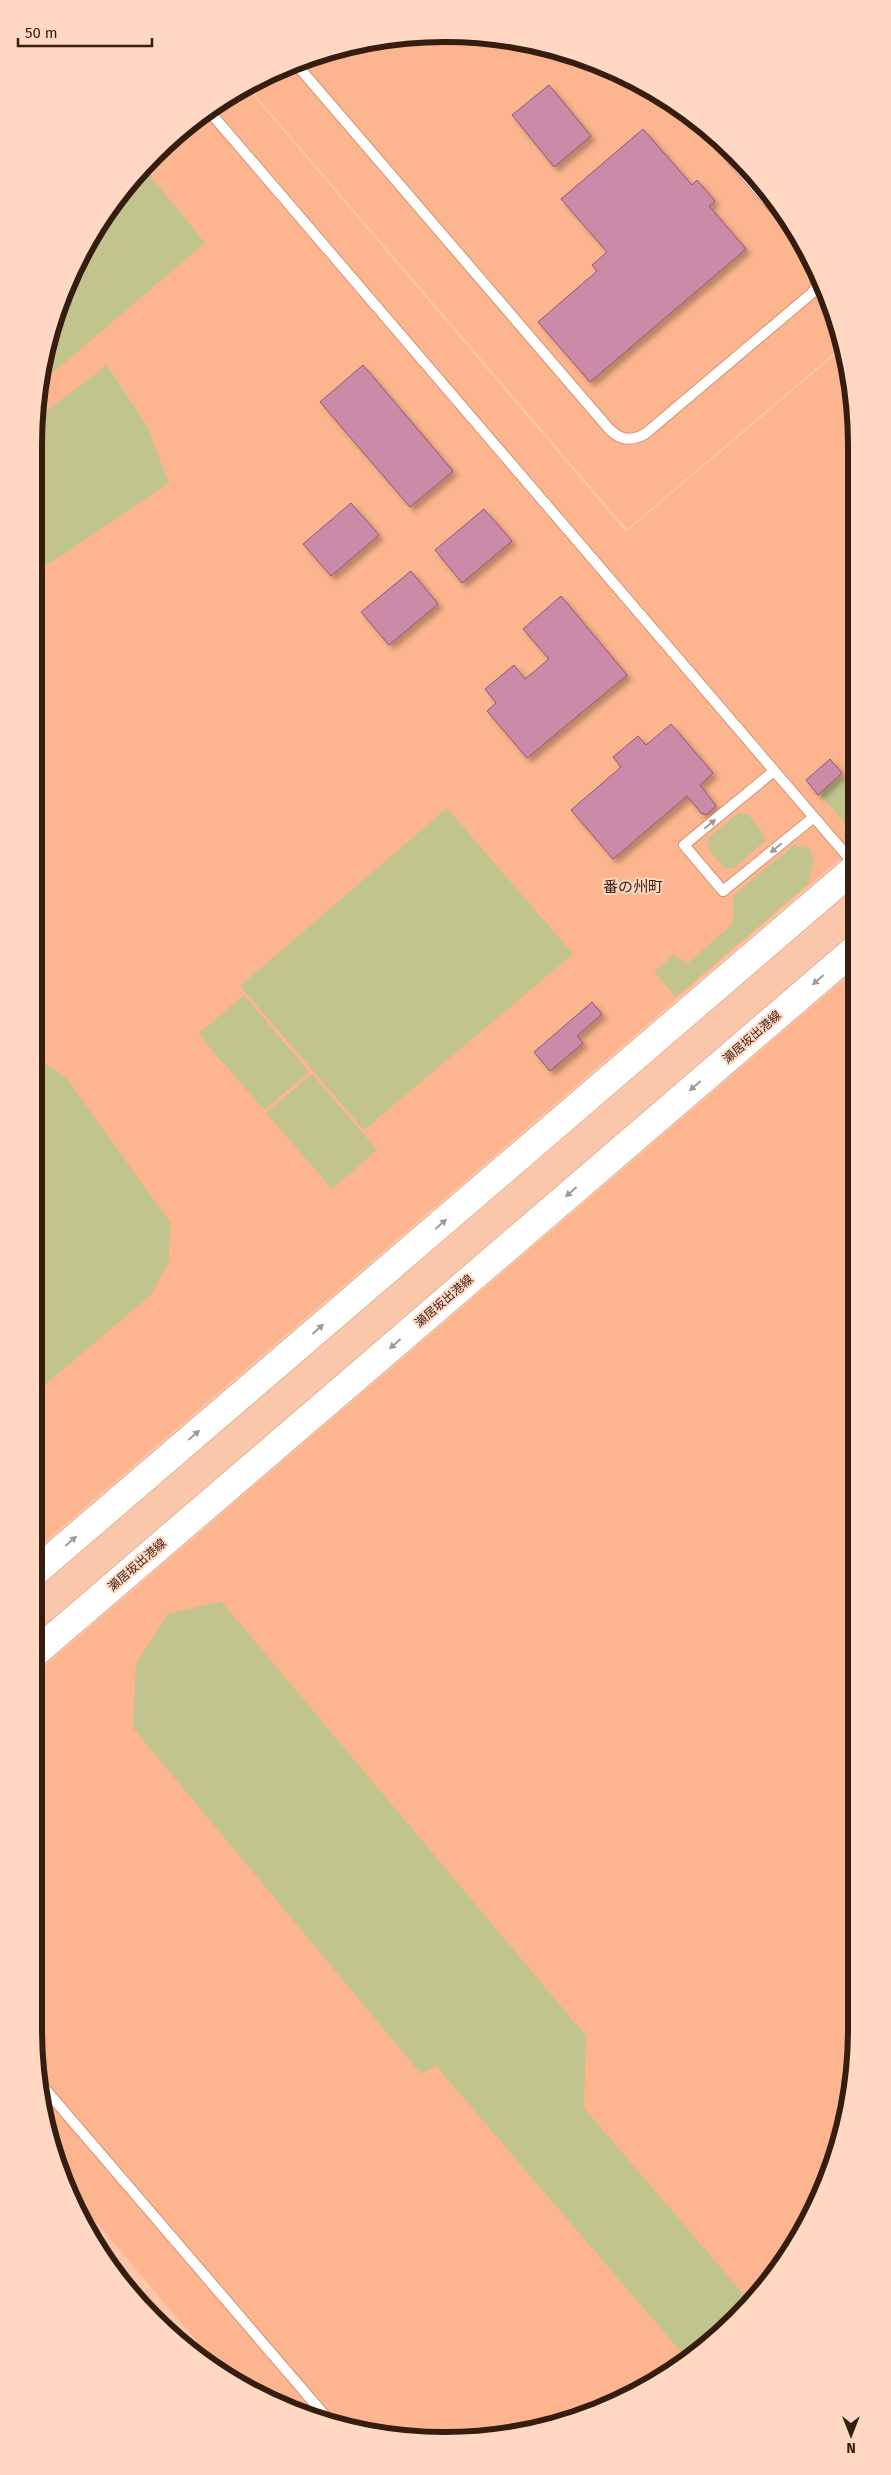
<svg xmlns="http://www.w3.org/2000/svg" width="891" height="2475" font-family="'Fira Sans','Noto Sans JP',sans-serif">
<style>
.built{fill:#fcb58e}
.green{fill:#c2c48d}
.building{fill:#cb8aa8;stroke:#925573;filter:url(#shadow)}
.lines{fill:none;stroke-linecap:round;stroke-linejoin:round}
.service-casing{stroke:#d29472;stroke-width:12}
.secondary-casing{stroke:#d29472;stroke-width:29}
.service{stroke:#fff;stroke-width:10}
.secondary{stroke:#fff;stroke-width:28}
.oneway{fill:#a49993}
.labels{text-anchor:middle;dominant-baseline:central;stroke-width:4;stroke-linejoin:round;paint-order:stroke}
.street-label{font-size:12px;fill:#351d0f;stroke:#ffd7c2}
.quarter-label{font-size:15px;fill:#351d0f;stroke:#ffd7c2}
.rim{fill:none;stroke:#351d0f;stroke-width:6}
</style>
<defs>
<filter id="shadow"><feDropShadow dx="4.5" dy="4.5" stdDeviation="2.5" flood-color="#0004"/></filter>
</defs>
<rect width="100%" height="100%" fill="#fbc7ab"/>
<path class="built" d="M 472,35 L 552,48 L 652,89 L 755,174 L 815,264 L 840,348 L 627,529 L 247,85 L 313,56 L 391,37 Z
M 245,86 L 626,532 L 841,350 L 854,391 L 855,846 L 34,1551 L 34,446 L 48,339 L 76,264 L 119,195 L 174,136 Z
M 855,970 L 857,2030 L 843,2136 L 788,2258 L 737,2320 L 674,2372 L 552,2427 L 473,2440 L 392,2438 L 263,2399 L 226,2376 L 64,2184 L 42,2110 L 34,2029 L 34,1675 Z"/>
<path class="green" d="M 144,168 L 205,243 L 42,382 L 48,339 L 76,264 L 119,195 Z
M 107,365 L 148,428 L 169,483 L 54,561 L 34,569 L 34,446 L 37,418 Z
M 839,778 L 855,779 L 855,834 L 820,795 Z
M 447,808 L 573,954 L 364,1130 L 240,986 Z
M 738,813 L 748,814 L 764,835 L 765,841 L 734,868 L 725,868 C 716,859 705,851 708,838 Z
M 794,845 L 810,849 L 814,861 L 808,884 L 676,997 L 654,972 L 673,955 L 688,963 L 732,924 L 734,895 Z
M 244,995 L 309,1072 L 264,1110 L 198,1034 Z
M 34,1056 L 67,1079 L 170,1222 L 169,1261 L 152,1294 L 34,1394 Z
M 312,1074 L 377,1150 L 332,1189 L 266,1113 Z
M 221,1601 L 586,2036 L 584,2108 L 751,2303 L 737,2320 L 688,2360 L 436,2066 L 421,2074 L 133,1728 L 136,1664 L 168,1614 Z"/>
<path class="building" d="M 549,85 L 591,136 L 554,167 L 512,115 Z
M 643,129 L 692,185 L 697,180 L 715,201 L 709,206 L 746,249 L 590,382 L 538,322 L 597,271 L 592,265 L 607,252 L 561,199 Z
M 363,365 L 453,471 L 410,507 L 320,402 Z
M 351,503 L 379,535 L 331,576 L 303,544 Z
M 484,509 L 512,541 L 462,583 L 435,550 Z
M 411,571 L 438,604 L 389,645 L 361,612 Z
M 561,596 L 627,675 L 527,758 L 487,711 L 496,703 L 485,689 L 514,665 L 525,679 L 549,659 L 523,629 Z
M 671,724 L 713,773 L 700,785 L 716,806 L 706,815 L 703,813 L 702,814 L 687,796 L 613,859 L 571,810 L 621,767 L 613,757 L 638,736 L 646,745 Z
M 830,759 L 842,773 L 818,795 L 806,780 Z
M 592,1002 L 602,1014 L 577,1036 L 583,1043 L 550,1071 L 534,1052 Z"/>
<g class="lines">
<defs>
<path id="service" d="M 296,64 L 610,430 C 622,441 631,441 645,434 L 812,293 L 820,280
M 209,111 L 855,865
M 719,144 L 791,228
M 774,771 L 684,845 L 723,891 L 814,817
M 39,2082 L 327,2418"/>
<path id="secondary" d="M 34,1573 L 855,868
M 34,1654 L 855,949"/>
</defs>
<use href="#service" class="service-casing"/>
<use href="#secondary" class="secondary-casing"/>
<use href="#service" class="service"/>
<use href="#secondary" class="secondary"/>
</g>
<defs><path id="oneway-solid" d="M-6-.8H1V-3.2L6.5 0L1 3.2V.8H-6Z" transform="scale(1.25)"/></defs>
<g class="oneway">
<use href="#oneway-solid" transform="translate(710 824) rotate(-39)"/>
<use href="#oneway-solid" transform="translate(776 848) rotate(141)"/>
<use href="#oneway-solid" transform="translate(818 980) rotate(139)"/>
<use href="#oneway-solid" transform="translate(695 1086) rotate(139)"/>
<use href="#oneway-solid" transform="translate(571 1192) rotate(139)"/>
<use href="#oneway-solid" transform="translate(441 1224) rotate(-41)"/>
<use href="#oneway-solid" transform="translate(318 1329) rotate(-41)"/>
<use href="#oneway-solid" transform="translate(395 1344) rotate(139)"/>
<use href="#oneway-solid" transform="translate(194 1435) rotate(-41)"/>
<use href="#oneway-solid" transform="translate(71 1541) rotate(-41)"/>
</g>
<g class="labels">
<g class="street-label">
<text transform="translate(752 1037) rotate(-41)">瀬居坂出港線</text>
<text transform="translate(444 1301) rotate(-41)">瀬居坂出港線</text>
<text transform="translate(137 1565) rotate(-41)">瀬居坂出港線</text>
</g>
<g class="quarter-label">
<text x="633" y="887">番の州町</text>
</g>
</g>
<path d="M0 0H891V2475H0ZM445 42H445A403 403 0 0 1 848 445V2029A403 403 0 0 1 445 2432H445A403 403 0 0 1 42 2029V445A403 403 0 0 1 445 42Z" fill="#ffd7c2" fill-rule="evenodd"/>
<path class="rim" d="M445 42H445A403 403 0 0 1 848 445V2029A403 403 0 0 1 445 2432H445A403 403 0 0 1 42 2029V445A403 403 0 0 1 445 42Z"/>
<g transform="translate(851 2435) rotate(180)" stroke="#ffd7c2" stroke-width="4" paint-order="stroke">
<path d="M0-4L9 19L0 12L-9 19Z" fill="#351d0f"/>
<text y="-8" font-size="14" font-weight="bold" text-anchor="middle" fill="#351d0f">N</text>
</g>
<path d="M18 38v8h134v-8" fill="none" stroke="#351d0f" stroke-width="2.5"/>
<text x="25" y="38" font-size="15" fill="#351d0f" stroke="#ffd7c2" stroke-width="4" paint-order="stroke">50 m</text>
</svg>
